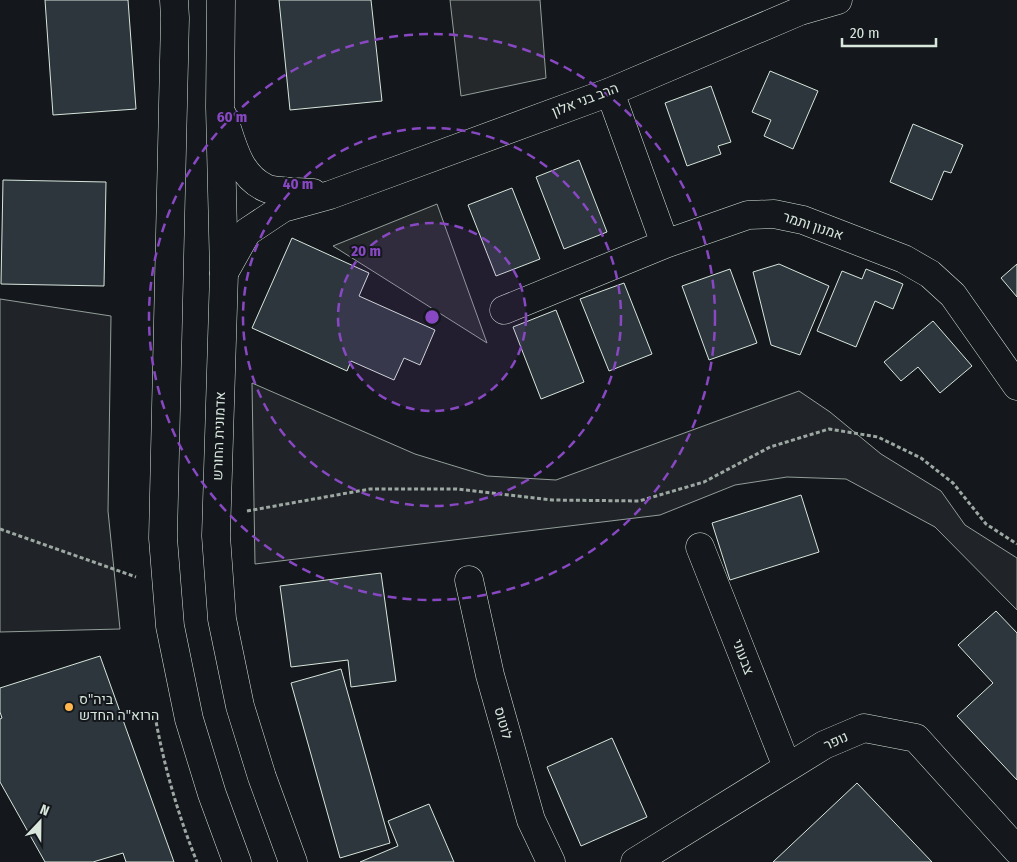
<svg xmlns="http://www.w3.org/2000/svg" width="1017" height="862" font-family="'Fira Sans Condensed',Heebo,sans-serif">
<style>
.green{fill:#202428;stroke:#939e99}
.parking{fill:#24282b;stroke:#939e99}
.building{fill:#2c363c;stroke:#d8e6dc}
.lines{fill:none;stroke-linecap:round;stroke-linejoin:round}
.minor-casing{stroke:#d8e6dc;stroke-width:29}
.tertiary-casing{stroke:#d8e6dc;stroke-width:29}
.path{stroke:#9da8a2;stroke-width:3;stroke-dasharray:4 2.5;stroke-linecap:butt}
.minor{stroke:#14181c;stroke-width:28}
.tertiary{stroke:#14181c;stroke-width:28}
.ring{fill:none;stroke:#8948c3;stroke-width:2.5;stroke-dasharray:9 6}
.poi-dot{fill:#ffb74d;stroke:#14181c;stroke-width:2}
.labels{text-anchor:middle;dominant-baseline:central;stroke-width:4;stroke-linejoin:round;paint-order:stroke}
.street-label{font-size:14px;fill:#d8e6dc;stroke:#14181c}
.poi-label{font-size:14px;fill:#d8e6dc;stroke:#14181c;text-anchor:start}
.centre{fill:#8948c3;stroke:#14181c;stroke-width:2.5}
.ring-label{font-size:15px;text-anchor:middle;font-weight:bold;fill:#8948c3;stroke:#14181c;stroke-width:4;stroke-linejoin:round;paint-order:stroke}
</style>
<rect width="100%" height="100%" fill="#14181c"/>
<path class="green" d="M 0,299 L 111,316 L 108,511 L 120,629 L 0,632 Z
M 252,383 L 415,454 L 487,476 L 556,480 L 799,391 L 830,412 L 881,454 L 941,491 L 965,525 L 1017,558 L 1017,610 L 935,527 L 846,479 L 787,477 L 735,485 L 660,515 L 255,564 Z"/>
<path class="parking" d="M 450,0 L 540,0 L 546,78 L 461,96 Z
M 437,204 L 487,343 L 333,246 Z"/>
<path class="building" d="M 45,0 L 128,0 L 136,109 L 53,115 Z
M 279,0 L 371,0 L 382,101 L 290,110 Z
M 770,71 L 818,91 L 793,149 L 764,136 L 771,120 L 752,112 Z
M 711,86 L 731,142 L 718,146 L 721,154 L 687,166 L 665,103 Z
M 913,124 L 963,145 L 951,173 L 944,171 L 932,200 L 890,182 Z
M 579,160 L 607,232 L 564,249 L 536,177 Z
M 3,180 L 106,182 L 104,286 L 1,284 Z
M 512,188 L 540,259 L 496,276 L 468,205 Z
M 292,238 L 369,273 L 359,296 L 435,330 L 420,365 L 404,358 L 394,380 L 351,361 L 347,371 L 252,328 Z
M 779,264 L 829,286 L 800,355 L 771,345 L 753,272 Z
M 1017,264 L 1017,297 L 1001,278 Z
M 730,269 L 757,343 L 709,360 L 682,286 Z
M 866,269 L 903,284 L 893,309 L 875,301 L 856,347 L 817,331 L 842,271 L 862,279 Z
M 624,283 L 652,354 L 609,371 L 580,299 Z
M 556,310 L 584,382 L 541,399 L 513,327 Z
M 933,321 L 972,366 L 940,393 L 918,367 L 901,381 L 884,362 Z
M 801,495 L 819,552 L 730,580 L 712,523 Z
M 381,573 L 396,681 L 351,687 L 348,660 L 291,667 L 280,586 Z
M 996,611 L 1017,633 L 1017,780 L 957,716 L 993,683 L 958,645 Z
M 100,656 L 174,862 L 126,862 L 123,853 L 93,862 L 45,862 L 0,782 L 0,719 L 2,718 L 0,712 L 0,688 Z
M 341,669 L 390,843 L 340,858 L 291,683 Z
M 612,738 L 647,817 L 581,846 L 547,767 Z
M 857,783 L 932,862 L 773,862 Z
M 429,804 L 454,862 L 360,862 L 398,846 L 388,821 Z"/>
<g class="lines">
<defs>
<path id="minor" d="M 610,92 L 665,244
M 223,116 C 232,142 238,176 266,188 C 274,192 302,192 313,193
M 224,273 L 247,232 L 283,208 L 330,195 L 610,92 L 800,11 L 838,0
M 504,310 L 665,244 L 748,215 L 774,214 L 803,220 L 904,259 L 930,274 L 953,295 L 1017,386
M 700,547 L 787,767
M 469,580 L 490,675 L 531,820 L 551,862
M 635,862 L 824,745 L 864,728 L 916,738 L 1017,850"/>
<path id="tertiary" d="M 174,0 L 175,18 L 163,538 L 170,626 L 189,719 L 212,794 L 237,862
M 221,0 L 220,107 L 224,273 L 216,536 L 222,619 L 240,706 L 262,777 L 293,862"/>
</defs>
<use href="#minor" class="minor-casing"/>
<use href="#tertiary" class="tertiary-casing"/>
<path class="path" d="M 247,511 L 370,489 L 457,489 L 552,500 L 639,501 L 704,482 L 770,447 L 829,429 L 878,437 L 921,458 L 953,483 L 986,524 L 1017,544
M 0,529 L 136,577
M 155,716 C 164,766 178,815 197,862"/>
<use href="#minor" class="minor"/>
<use href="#tertiary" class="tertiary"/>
</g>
<circle cx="432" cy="317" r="94" fill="#8948c3" fill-opacity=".12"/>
<g class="ring">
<circle cx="432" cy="317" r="94"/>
<circle cx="432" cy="317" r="189"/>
<circle cx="432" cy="317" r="283"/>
</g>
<circle class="poi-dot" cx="69" cy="707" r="5"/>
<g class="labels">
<g class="street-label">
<text transform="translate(585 100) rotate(-21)">הרב בני אלון</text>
<text transform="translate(813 226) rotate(18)">אמנון ותמר</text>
<text transform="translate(219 436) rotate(-88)">אדמונית החורש</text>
<text transform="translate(743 657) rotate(69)">צבעוני</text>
<text transform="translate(503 723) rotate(74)">לוטוס</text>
<text transform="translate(836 741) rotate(-24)">נופר</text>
</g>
<g class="poi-label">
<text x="79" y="699">ביה"ס<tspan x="79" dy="16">הרוא"ה החדש</tspan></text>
</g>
</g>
<circle cx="432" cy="317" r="8" class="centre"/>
<g class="ring-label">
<text x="232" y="122">60 m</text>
<text x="298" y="189">40 m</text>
<text x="366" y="256">20 m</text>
</g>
<g transform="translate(40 822) rotate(22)" stroke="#14181c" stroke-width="4" paint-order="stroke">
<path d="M0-4L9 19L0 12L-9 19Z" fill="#d8e6dc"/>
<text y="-8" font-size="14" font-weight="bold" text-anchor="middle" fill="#d8e6dc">N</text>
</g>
<path d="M842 38v8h94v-8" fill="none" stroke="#d8e6dc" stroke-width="2.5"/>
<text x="850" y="38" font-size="15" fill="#d8e6dc" stroke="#14181c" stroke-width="4" paint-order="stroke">20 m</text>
</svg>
